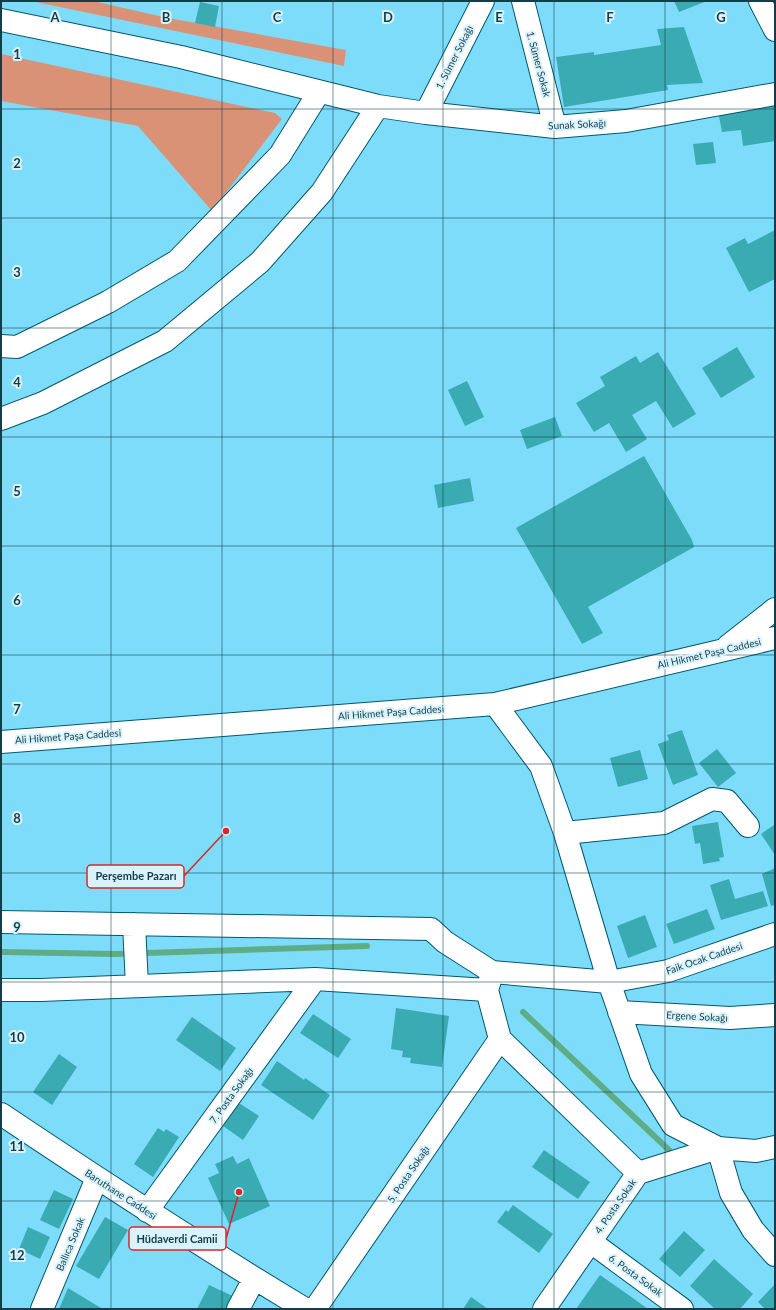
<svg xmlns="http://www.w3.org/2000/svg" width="776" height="1310" font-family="Lato,sans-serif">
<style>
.green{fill:#da9277}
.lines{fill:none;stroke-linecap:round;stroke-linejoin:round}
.stream{stroke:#5fad87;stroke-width:6}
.building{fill:#3aabb2}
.minor-casing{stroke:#00586d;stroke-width:24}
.minor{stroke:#fff;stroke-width:22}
.grid{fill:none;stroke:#143d49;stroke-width:1;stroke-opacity:0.55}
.labels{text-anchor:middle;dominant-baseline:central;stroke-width:4;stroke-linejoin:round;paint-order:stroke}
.street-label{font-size:10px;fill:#143d49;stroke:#d9f3fc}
.grid-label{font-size:13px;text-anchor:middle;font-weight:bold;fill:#143d49;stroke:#d9f3fc;stroke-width:4;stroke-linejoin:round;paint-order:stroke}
.leader{fill:none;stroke:#d62828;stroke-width:1.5}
.callout-dot{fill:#d62828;stroke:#d9f3fc;stroke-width:1.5}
.callout{fill:#d9f3fc;stroke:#d62828;stroke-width:1.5}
.callout-label{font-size:11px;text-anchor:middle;font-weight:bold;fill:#143d49}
</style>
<rect width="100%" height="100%" fill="#7edcfb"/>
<path class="green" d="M 31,1 L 93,1 L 168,18 L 346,50 L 344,66 Z
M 1,54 L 275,113 L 282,119 L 212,211 L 138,126 L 1,101 Z"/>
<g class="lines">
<path class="stream" d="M 1,952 L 115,954 L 367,946
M 523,1012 L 669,1150"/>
</g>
<path class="building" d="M 674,1 L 707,1 L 679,12 Z
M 200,2 L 219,6 L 215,27 L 195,23 Z
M 684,27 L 703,83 L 667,85 L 668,90 L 564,107 L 556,57 L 594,52 L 594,55 L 661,45 L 657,29 Z
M 775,103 L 775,141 L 743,146 L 741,130 L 722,132 L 718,111 Z
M 713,142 L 716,163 L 696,165 L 693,144 Z
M 775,230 L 775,279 L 749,292 L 726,248 L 745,238 L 748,244 Z
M 737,347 L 755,377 L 721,398 L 702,368 Z
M 658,352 L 696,414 L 673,428 L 656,401 L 632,415 L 647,439 L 626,452 L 609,423 L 594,432 L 576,403 L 605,386 L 600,377 L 636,356 L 640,363 Z
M 467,381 L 484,417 L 465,426 L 448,390 Z
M 555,417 L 562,436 L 527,449 L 520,430 Z
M 644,456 L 692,540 L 694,547 L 588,607 L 603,633 L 582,644 L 516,528 Z
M 470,478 L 474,501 L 438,508 L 434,485 Z
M 682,730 L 698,775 L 673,785 L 658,744 L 669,740 L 667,735 Z
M 717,749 L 736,773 L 718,787 L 699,763 Z
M 640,750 L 648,779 L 618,787 L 610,758 Z
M 718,822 L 724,857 L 719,858 L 720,861 L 703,864 L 700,843 L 695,844 L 692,826 Z
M 774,825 L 775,827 L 775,855 L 761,834 Z
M 775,868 L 775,905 L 771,906 L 762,874 Z
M 729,879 L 735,899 L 763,891 L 768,906 L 721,920 L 710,885 Z
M 707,909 L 715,929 L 674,944 L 666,924 Z
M 645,915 L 657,947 L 628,958 L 617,926 Z
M 396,1008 L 449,1016 L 442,1067 L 410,1063 L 411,1058 L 402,1057 L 403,1051 L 391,1049 Z
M 313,1014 L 351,1039 L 338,1058 L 300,1033 Z
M 192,1017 L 236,1048 L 220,1071 L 176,1040 Z
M 59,1054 L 77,1067 L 52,1105 L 33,1092 Z
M 277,1061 L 304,1080 L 305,1078 L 330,1095 L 313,1120 L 261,1085 Z
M 239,1103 L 259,1116 L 243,1140 L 223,1126 Z
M 158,1128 L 164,1132 L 166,1129 L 179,1137 L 153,1177 L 134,1164 Z
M 544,1150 L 590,1182 L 578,1199 L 532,1167 Z
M 233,1156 L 237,1164 L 249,1158 L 270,1206 L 229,1224 L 208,1178 L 219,1173 L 215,1164 Z
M 54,1190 L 73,1199 L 59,1229 L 40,1220 Z
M 513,1205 L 553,1234 L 539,1253 L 497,1222 L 506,1210 L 508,1212 Z
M 105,1217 L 128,1230 L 99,1279 L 76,1266 Z
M 28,1227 L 50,1237 L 40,1259 L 19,1249 Z
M 684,1231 L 705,1250 L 680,1277 L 659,1259 Z
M 714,1259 L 753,1294 L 740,1309 L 715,1309 L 690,1286 Z
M 600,1275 L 630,1296 L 648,1309 L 576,1309 Z
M 775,1284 L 775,1309 L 765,1309 L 758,1302 Z
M 209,1285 L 235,1297 L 229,1309 L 197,1309 Z
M 68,1288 L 101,1308 L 101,1309 L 59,1309 Z
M 471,1297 L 488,1309 L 463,1309 Z"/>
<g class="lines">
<defs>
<path id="minor" d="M 523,1 L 555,127
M 760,1 L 775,30
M 1,20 L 181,57 L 378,106 L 426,113 L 555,127 L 626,121 L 775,94
M 426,113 L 483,1
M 1,346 L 17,347 L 108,302 L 177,261 L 280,155 L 319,92
M 1,419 L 43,403 L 165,341 L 260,262 L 322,192 L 378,106
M 728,646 L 775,609
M 495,704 L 541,766 L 565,833 L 609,982 L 641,1074 L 673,1125 L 718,1148 L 756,1151 L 775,1147
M 1,742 L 495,704 L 775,638
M 565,833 L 664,823 L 712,799 L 727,801 L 748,826
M 1,922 L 431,929 L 445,942 L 492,972 L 609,982 L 668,971 L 775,934
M 134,924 L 137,986
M 491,977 L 487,990 L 500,1039 L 638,1173
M 1,990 L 41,990 L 315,979 L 487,990
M 619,1012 L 730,1018 L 775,1015
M 1,1114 C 101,1181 202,1247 305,1309
M 718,1148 L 731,1193 L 753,1230 L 775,1255
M 147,1211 L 315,979
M 591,1242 L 682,1309
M 42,1309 L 97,1178
M 238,1309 L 254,1279
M 315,1309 L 500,1039
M 544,1309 L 638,1173 L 718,1148"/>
</defs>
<use href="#minor" class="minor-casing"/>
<use href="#minor" class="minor"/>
</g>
<path class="grid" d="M 111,1 L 111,1309M 222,1 L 222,1309M 333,1 L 333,1309M 443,1 L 443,1309M 554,1 L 554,1309M 665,1 L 665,1309M 1,109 L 775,109M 1,218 L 775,218M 1,328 L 775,328M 1,437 L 775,437M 1,546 L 775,546M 1,655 L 775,655M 1,764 L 775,764M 1,873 L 775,873M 1,982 L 775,982M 1,1092 L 775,1092M 1,1201 L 775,1201"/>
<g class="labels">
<g class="street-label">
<text transform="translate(454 57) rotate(-63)">1. Sümer Sokağı</text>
<text transform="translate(539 64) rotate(75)">1. Sümer Sokak</text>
<text transform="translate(577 124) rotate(-3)">Sunak Sokağı</text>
<text transform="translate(709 653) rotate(-13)">Ali Hikmet Paşa Caddesi</text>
<text transform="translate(391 712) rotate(-4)">Ali Hikmet Paşa Caddesi</text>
<text transform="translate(68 736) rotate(-4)">Ali Hikmet Paşa Caddesi</text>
<text transform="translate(704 958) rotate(-19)">Faik Ocak Caddesi</text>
<text transform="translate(697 1016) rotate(3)">Ergene Sokağı</text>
<text transform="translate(231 1095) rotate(-54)">7. Posta Sokağı</text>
<text transform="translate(408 1174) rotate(-56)">5. Posta Sokağı</text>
<text transform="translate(121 1194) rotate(33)">Baruthane Caddesi</text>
<text transform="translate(615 1206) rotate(-55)">4. Posta Sokak</text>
<text transform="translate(70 1244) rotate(-67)">Ballıca Sokak</text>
<text transform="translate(636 1275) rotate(36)">6. Posta Sokak</text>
</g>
</g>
<g class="grid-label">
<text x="55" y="22">A</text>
<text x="166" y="22">B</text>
<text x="277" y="22">C</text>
<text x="388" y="22">D</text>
<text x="499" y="22">E</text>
<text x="610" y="22">F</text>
<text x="721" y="22">G</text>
<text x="17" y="59">1</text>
<text x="17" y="168">2</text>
<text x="17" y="277">3</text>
<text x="17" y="387">4</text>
<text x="17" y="496">5</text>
<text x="17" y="605">6</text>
<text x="17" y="714">7</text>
<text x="17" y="823">8</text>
<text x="17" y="932">9</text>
<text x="17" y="1042">10</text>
<text x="17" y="1151">11</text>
<text x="17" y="1260">12</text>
</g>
<path class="leader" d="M226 831L184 876M239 1192L226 1239"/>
<g class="callout-dot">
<circle cx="226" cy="831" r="4"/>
<circle cx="239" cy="1192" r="4"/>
</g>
<g class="callout">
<rect x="87" y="865" width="97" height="23" rx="4"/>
<rect x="129" y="1227" width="97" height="23" rx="4"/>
</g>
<g class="callout-label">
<text x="136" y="880">Perşembe Pazarı</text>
<text x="177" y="1243">Hüdaverdi Camii</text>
</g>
<rect width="776" height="1310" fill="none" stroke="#143d49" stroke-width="4"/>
</svg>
